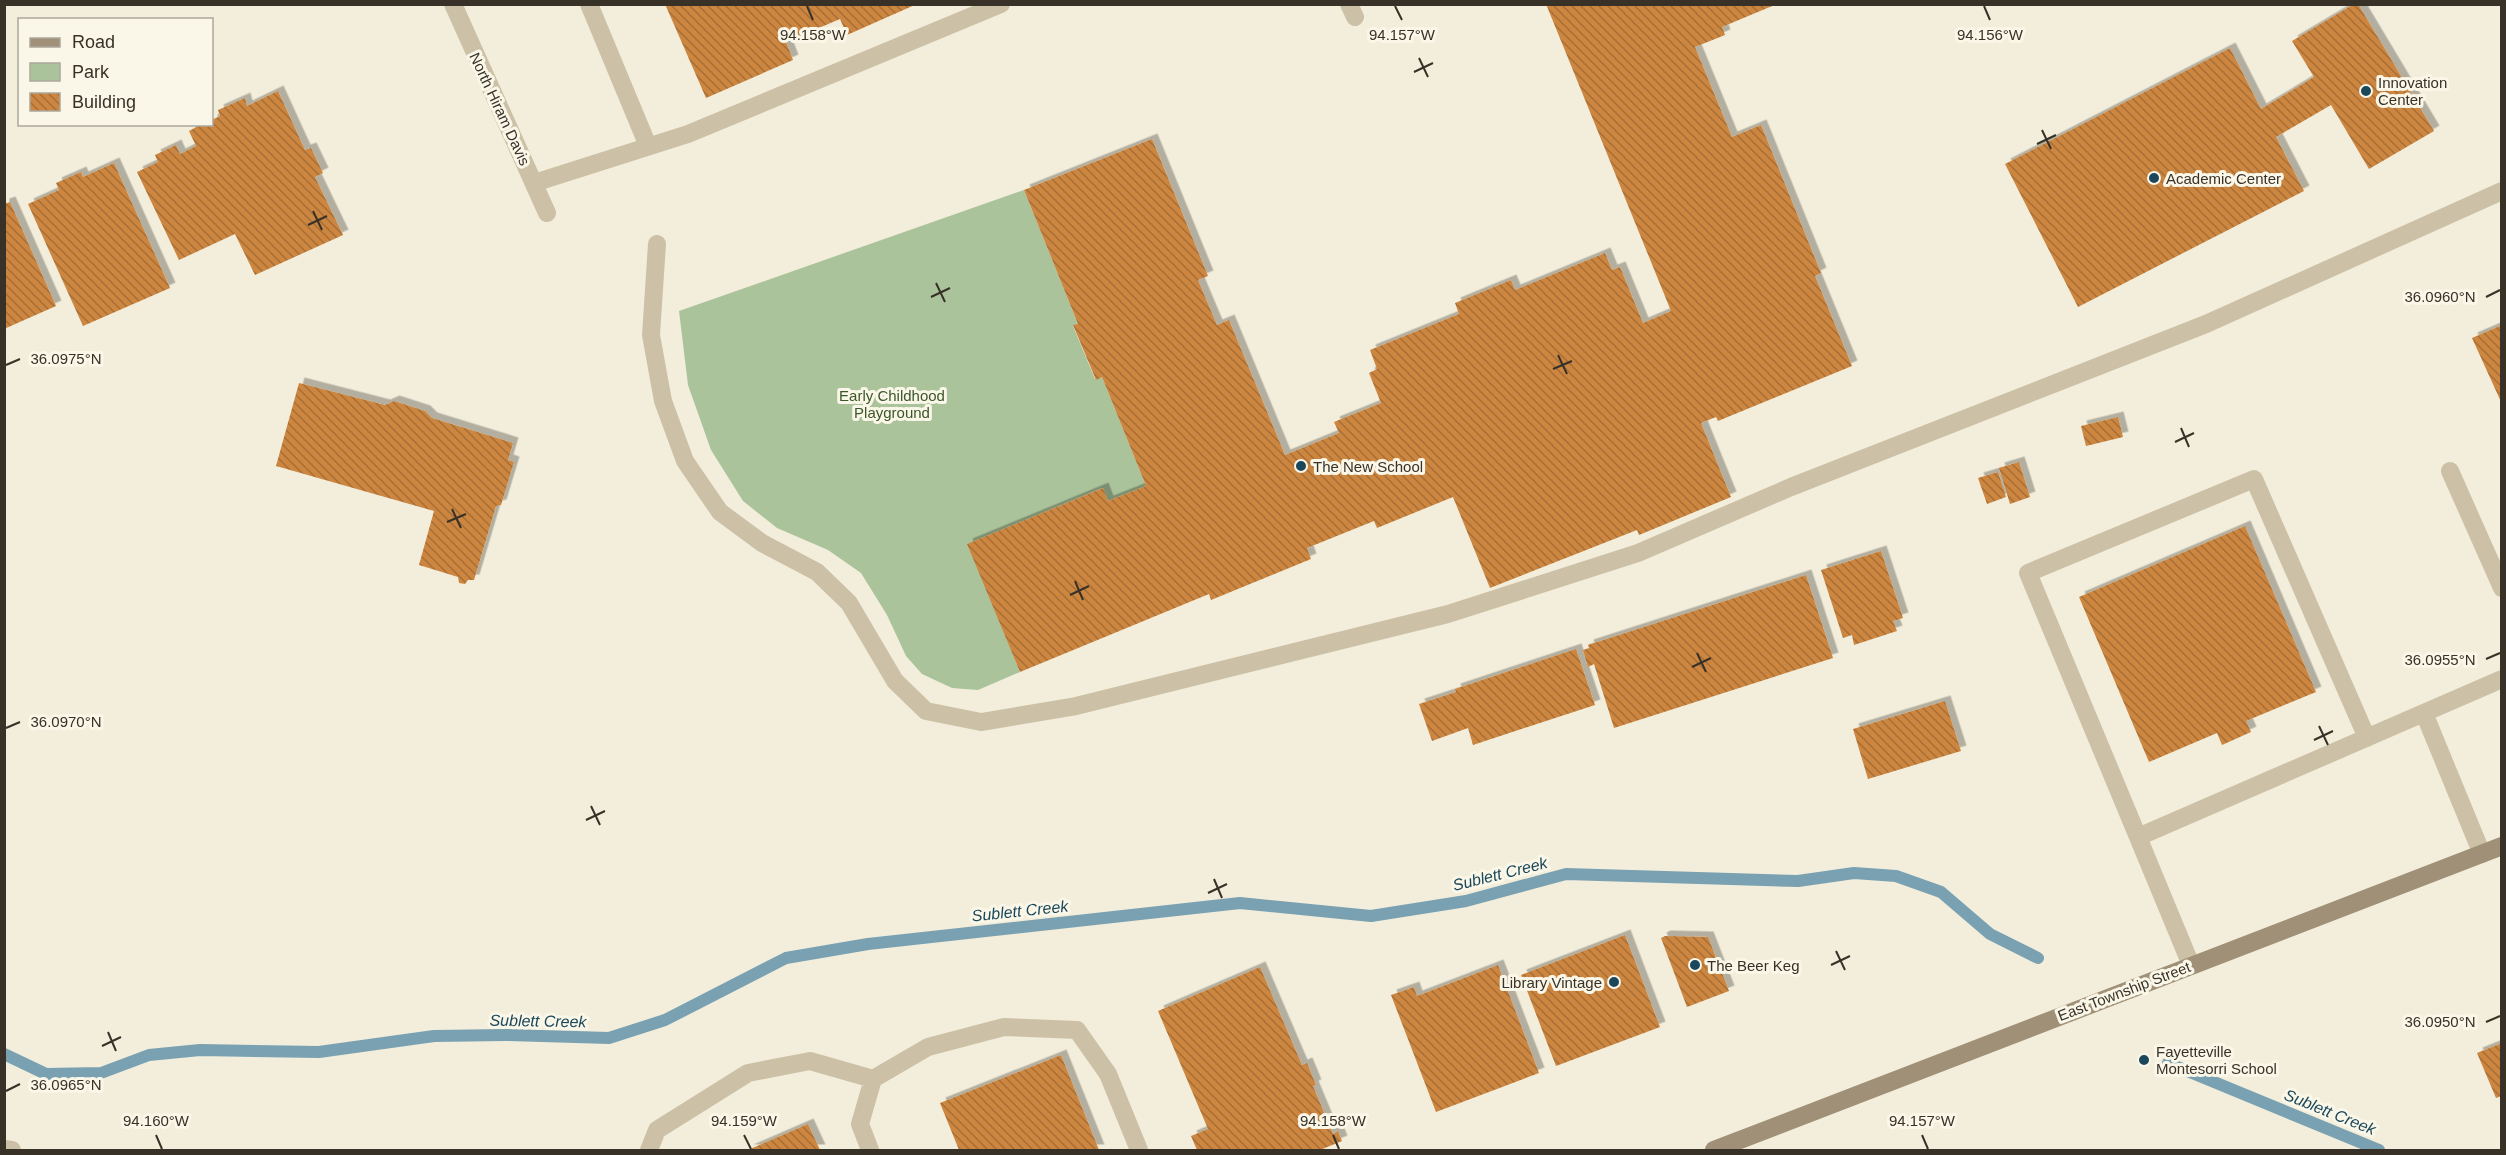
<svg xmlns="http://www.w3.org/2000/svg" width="2506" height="1155" font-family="Arial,sans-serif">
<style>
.green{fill:#abc39a}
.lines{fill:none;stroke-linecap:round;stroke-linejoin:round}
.stream{stroke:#79a1b2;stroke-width:12}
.building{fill:url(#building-back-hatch);filter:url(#shadow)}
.lane{stroke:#ccc1a6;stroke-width:18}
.street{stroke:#ccc1a6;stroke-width:18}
.secondary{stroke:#a09078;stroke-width:18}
.ticks{fill:none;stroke:#383128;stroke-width:2}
.poi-dot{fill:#1b475b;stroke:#faf7e8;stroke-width:2}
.labels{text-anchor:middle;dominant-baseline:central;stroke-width:6;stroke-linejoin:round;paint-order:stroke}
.poi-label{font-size:15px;fill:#383128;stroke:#faf7e8;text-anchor:start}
.street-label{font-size:15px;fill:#383128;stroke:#faf7e8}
.park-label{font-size:15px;fill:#3b572a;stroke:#faf7e8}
.water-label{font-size:16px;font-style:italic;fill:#1b475b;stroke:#faf7e8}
.ticks-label{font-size:15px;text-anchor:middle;fill:#383128;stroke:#faf7e8;stroke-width:6;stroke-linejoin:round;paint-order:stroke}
</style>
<defs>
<pattern id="building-back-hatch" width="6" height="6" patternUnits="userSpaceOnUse" patternTransform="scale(1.5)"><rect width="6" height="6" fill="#cc8641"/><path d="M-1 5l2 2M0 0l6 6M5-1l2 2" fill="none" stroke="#a76e36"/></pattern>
<filter id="shadow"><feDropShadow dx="5.5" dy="-5.5" stdDeviation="0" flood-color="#0004"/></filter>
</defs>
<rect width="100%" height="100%" fill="#f3eedb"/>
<path class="green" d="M 1024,190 L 1078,324 L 1073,326 L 1095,379 L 1102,377 L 1146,486 L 1108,501 L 1102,488 L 968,544 L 1020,672 L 978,690 L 952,688 L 922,674 L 906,656 L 887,615 L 861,573 L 828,550 L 777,528 L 743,501 L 711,450 L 688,385 L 679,311 Z"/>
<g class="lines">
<path class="stream" d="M 4,1054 L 46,1074 L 101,1073 L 149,1055 L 200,1050 L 319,1052 L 434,1036 L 506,1035 L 609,1038 L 665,1020 L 786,958 L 868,944 L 1240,903 L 1371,916 L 1466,901 L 1566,874 L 1798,881 L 1854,873 L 1896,876 L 1941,892 L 1990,934 L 2038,958
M 2168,1063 L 2379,1150"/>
</g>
<path class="building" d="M 665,4 L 917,4 L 847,35 L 840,19 L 786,42 L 793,60 L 706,98 Z
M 1546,4 L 1777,4 L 1722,27 L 1725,35 L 1695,47 L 1732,137 L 1761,125 L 1821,273 L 1815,276 L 1852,366 L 1718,421 L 1716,417 L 1701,423 L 1731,497 L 1639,535 L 1637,530 L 1490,588 L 1453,497 L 1377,528 L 1374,521 L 1307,548 L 1311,559 L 1211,600 L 1209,594 L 1020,672 L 967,544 L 1103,488 L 1108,501 L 1146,486 L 1102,377 L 1096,380 L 1073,325 L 1078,324 L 1024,190 L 1152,139 L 1208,276 L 1198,280 L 1217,325 L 1229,320 L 1285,455 L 1339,433 L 1334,422 L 1381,403 L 1369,373 L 1377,369 L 1370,350 L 1459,314 L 1455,303 L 1511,280 L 1515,290 L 1605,253 L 1612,270 L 1620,267 L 1643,323 L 1671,311 Z
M 2354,4 L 2358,4 L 2434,131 L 2369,169 L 2331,105 L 2276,137 L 2304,191 L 2078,307 L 2005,164 L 2230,48 L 2261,109 L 2314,77 L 2292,41 Z
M 278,91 L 305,150 L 311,148 L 323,173 L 315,177 L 343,235 L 255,275 L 235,234 L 179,260 L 137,172 L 158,162 L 155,155 L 176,145 L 180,154 L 196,146 L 189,131 L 202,124 L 212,124 L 212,120 L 220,116 L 218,110 L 245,98 L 247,106 Z
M 114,163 L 170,288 L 83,326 L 28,204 L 59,190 L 56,183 L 81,172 L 83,177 Z
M 10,202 L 56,306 L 4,329 L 4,204 Z
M 2502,325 L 2502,404 L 2472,338 Z
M 299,383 L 385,405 L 394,401 L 425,411 L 432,418 L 513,443 L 508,460 L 514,462 L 501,505 L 496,506 L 474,580 L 468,580 L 465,584 L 459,583 L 458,577 L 419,565 L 434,511 L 276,466 Z
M 2118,417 L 2123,437 L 2086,446 L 2081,426 Z
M 2019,462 L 2030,497 L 2010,504 L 1999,468 Z
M 1998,472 L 2006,497 L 1987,504 L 1978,478 Z
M 2245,526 L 2316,692 L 2246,721 L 2251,732 L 2222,745 L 2217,733 L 2149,762 L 2079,597 Z
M 1881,551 L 1903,618 L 1893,621 L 1897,631 L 1854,645 L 1852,635 L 1843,638 L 1821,570 Z
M 1806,575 L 1833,658 L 1614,728 L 1594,664 L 1588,667 L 1583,650 L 1589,648 L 1588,645 Z
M 1576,649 L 1595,705 L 1473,745 L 1468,728 L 1432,741 L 1419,704 L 1456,692 L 1455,689 Z
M 1945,701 L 1961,751 L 1868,779 L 1853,729 Z
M 1625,935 L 1660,1027 L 1556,1066 L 1521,975 Z
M 1665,936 L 1708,937 L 1729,991 L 1687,1007 L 1661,938 Z
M 1498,965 L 1539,1073 L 1436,1112 L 1391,995 L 1414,987 L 1417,996 Z
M 1260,967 L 1302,1065 L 1307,1063 L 1316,1085 L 1313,1086 L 1333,1134 L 1338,1131 L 1342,1141 L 1320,1150 L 1197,1150 L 1191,1136 L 1208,1129 L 1158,1011 Z
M 2502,1043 L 2502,1096 L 2496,1098 L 2477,1053 Z
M 1061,1055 L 1099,1150 L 959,1150 L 940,1103 Z
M 808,1124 L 820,1150 L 748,1150 Z"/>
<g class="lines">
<path class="lane" d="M 589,4 L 648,146
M 534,183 L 688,134 L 1001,4
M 657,244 L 651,335 L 663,401 L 685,461 L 720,512 L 762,543 L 817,572 L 849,603 L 895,681 L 926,711 L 981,722 L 1076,706 L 1448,614 L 1638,553 L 1791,487 L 2206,324 L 2502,191
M 2450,471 L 2502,588
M 2424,713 L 2482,854
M 2138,837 L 2028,573 L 2254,479 L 2367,738
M 2191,965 L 2138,837 L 2502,679
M 4,1149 L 12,1150
M 649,1150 L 657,1130 L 748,1073 L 810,1061 L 873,1079
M 870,1150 L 860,1124 L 873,1079 L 928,1047 L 1004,1027 L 1077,1030 L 1108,1074 L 1139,1150"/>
<path class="street" d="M 453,4 L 547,213
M 1349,4 L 1355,17"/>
<path class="secondary" d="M 1714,1150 L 2502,846"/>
</g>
<path class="ticks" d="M 807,6 L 813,20M 1395,6 L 1402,20M 1984,6 L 1990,20M 1419,58 L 1428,77M 1414,72 L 1433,63M 2042,130 L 2051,149M 2037,144 L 2056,135M 313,211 L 322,230M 308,225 L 327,216M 936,283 L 945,302M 931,297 L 950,288M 2486,297 L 2500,290M 1558,355 L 1567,374M 6,365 L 20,359M 1553,369 L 1572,361M 2181,428 L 2189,447M 2175,442 L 2194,433M 452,509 L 461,528M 447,522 L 466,514M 1075,581 L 1083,600M 1070,595 L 1089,586M 1697,653 L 1706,672M 2486,659 L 2500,653M 1692,667 L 1711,658M 2319,726 L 2328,745M 6,728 L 20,722M 2314,740 L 2333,731M 591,806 L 600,825M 586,820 L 605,811M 1214,879 L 1222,898M 1208,893 L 1227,884M 1836,951 L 1845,970M 1831,965 L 1850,956M 2486,1022 L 2500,1016M 108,1032 L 116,1051M 102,1046 L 121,1037M 6,1091 L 20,1084M 156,1135 L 162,1149M 744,1135 L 751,1149M 1333,1135 L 1339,1149M 1922,1135 L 1928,1149"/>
<g class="poi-dot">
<circle cx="2366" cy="91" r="6"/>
<circle cx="2154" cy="178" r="6"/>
<circle cx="1301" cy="466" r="6"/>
<circle cx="1695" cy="965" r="6"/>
<circle cx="1614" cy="982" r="6"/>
<circle cx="2144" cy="1060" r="6"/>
</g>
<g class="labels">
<g class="poi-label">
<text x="2378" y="82">Innovation<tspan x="2378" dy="17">Center</tspan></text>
<text x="2166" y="178">Academic Center</text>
<text x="1313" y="466">The New School</text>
<text x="1707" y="965">The Beer Keg</text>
<text x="1602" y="982" text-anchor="end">Library Vintage</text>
<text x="2156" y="1051">Fayetteville<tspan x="2156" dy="17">Montesorri School</tspan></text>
</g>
<g class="street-label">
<text transform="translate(500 109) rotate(65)">North Hiram Davis</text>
<text transform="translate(2124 991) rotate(-21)">East Township Street</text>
</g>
<g class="park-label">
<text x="892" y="395">Early Childhood<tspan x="892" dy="17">Playground</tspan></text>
</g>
<g class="water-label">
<text transform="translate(1500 874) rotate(-14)">Sublett Creek</text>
<text transform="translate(1020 911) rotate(-6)">Sublett Creek</text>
<text transform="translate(538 1021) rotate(1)">Sublett Creek</text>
<text transform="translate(2330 1112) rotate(22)">Sublett Creek</text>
</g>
</g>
<g class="ticks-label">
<text x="813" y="40">94.158°W</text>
<text x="1402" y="40">94.157°W</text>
<text x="1990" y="40">94.156°W</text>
<text x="2440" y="302">36.0960°N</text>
<text x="66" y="364">36.0975°N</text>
<text x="2440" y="665">36.0955°N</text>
<text x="66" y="727">36.0970°N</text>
<text x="2440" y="1027">36.0950°N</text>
<text x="66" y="1090">36.0965°N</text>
<text x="156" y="1126">94.160°W</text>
<text x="744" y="1126">94.159°W</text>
<text x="1333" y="1126">94.158°W</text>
<text x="1922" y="1126">94.157°W</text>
</g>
<rect width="2506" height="1155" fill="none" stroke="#383128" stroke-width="12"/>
<rect x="18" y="18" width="195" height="108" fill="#faf7e8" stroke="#aca89b" stroke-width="1.5"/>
<rect x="30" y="38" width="30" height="9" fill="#a09078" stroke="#aca89b" stroke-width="1.5"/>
<text x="72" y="48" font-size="18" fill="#383128">Road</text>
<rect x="30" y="63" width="30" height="18" fill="#abc39a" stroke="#aca89b" stroke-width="1.5"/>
<text x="72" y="78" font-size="18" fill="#383128">Park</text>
<rect x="30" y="93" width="30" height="18" fill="url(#building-back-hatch)" stroke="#aca89b" stroke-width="1.5"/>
<text x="72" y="108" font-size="18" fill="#383128">Building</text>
</svg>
